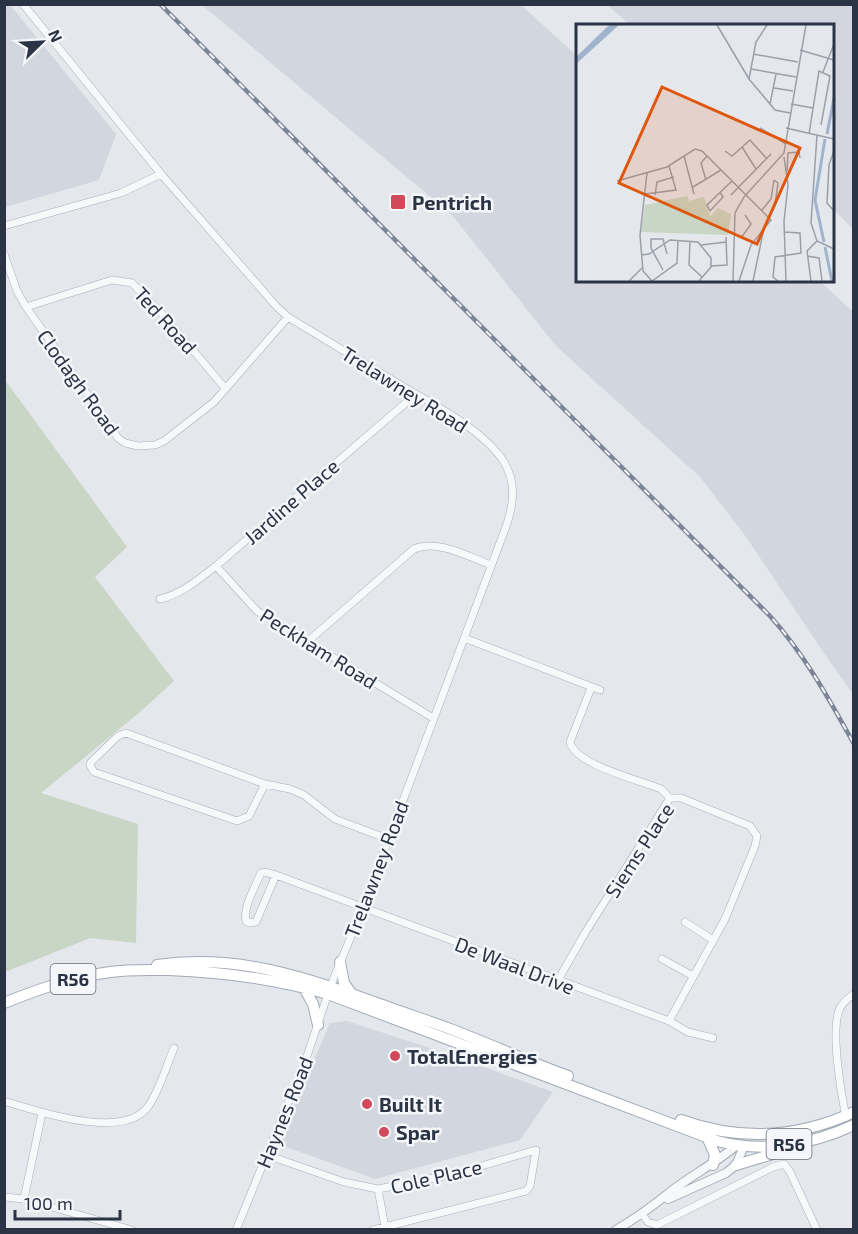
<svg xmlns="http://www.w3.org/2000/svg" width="858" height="1234" font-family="'Exo 2',sans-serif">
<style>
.built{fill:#d2d6de}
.green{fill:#c9d6c5}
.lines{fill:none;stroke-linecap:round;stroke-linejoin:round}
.minor-casing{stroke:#a9aeb7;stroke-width:8}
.tertiary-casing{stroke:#a9aeb7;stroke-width:10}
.primary-casing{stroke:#a3abb8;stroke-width:12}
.minor{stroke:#f7f8fa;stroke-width:7}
.tertiary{stroke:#f7f8fa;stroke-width:8}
.primary{stroke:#fff;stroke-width:10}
.rail-casing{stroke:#7d8696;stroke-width:4.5}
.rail{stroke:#f4f6f9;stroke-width:2;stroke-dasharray:7;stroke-linecap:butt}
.poi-dot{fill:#d1495b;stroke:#f4f6f9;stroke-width:2}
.labels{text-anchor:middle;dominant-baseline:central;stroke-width:5;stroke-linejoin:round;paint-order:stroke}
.shield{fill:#f4f6f9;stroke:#676e7b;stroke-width:1.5}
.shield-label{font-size:18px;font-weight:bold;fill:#2b3445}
.poi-label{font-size:20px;font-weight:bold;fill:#2b3445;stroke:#f4f6f9;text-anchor:start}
.street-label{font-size:20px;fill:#2b3445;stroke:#f4f6f9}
.inset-river{fill:none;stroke:#9fb4cc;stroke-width:3}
.inset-road{fill:none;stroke:#9a9fa9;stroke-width:1.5}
.view{fill:#df570f;fill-opacity:0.15;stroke:#df570f;stroke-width:3}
.inset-edge{fill:none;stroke:#2b3445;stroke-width:3}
</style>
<rect width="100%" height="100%" fill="#e4e7ec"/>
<path class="built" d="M 9,4 L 116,134 L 99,180 L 5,207 L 4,5 Z
M 202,5 L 521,5 L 577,56 L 578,280 L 820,281 L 853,312 L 853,694 L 824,653 L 744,534 L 700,477 L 556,346 L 452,215 Z
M 607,5 L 853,5 L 853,229 L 833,209 L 832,26 L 630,25 Z
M 347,1021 L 451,1055 L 553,1092 L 520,1140 L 375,1179 L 278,1144 L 330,1023 Z"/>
<path class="green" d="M 5,380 L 127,547 L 95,577 L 174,681 L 140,712 L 41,793 L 138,824 L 136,943 L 90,938 L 5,972 Z"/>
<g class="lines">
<defs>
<path id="minor" d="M 23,4 L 161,174 L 277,307 L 288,317 C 326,340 364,363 402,386 C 433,404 485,431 504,462 C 516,482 514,502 507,524 L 363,907 L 331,985 L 306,1059 L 236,1230
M 4,226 L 121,193 L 161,174
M 4,254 L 17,291 L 26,307 L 118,438 L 125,443 L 138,446 L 155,445 L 164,441 L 214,402 L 288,317
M 26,307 L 112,280 L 132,283 L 163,315 L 225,388
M 216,566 L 257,611 L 433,718
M 160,599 C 182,594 199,579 216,566 L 416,394
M 464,638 L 600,690
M 307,642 L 414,549 C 438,539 469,557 491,565
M 591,688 L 570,742 C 575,765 640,780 661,789 L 670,798
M 265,784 L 249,816 L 237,821 L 94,772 L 90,765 L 91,762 L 118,736 L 126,733 L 265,784 L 290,789 L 304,795 L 335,819 L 388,839
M 276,875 L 256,922 L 250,923 L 246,921 C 243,907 255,887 261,873 L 264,872 L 276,875 L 669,1021 L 688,1032 L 713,1038
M 685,922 L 713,940
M 662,959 L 693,976
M 558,980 L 585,933 L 670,798
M 669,1021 L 725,919 L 755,846 L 757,836 L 750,826 L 681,798 L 670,798
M 4,1101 C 37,1111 121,1140 147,1108 C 158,1095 167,1064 174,1048
M 846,1117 C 841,1093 830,1029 840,1008 C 843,1002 849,998 854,994
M 267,1155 L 344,1182 L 378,1189 L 454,1174 L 536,1150 L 530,1186 L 526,1191 L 373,1230
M 378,1189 L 385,1227
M 4,1197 L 24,1199 L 132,1230
M 24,1199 L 42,1113
M 642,1214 L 648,1222 L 657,1225 L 773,1167 L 784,1164 L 789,1170 L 817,1230"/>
<path id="tertiary" d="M 668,1199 L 726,1173 L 736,1165 L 744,1146
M 616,1230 C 636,1218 653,1206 670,1192 C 691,1176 715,1163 736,1146"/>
<path id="primary" d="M 340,962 L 344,983 L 351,993
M 157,965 C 241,953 310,979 388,1007 C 410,1015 432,1022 453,1030 C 492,1045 529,1062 568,1076
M 303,986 L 313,1004 L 318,1025
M 4,1003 C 39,989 73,977 110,972 C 130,969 149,970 169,970 C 223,972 276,979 328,994 L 717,1141 C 762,1153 811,1145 854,1125
M 681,1120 C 739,1141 798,1138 854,1112
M 707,1137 L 715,1155 L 713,1165
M 736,1165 L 793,1148"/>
</defs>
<use href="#minor" class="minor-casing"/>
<use href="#tertiary" class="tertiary-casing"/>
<use href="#primary" class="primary-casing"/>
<use href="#minor" class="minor"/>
<use href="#tertiary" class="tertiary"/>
<use href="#primary" class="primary"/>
<defs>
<path id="rail" d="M 160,4 L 770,616 C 805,655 829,699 854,744"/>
</defs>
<use href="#rail" class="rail-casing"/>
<use href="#rail" class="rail"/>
</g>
<g class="poi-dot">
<rect x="390" y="194" width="16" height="16" rx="3"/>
<circle cx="395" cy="1056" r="6"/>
<circle cx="367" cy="1104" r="6"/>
<circle cx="384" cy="1132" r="6"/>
</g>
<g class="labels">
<g class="shield">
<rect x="50.5" y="964" width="45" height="30" rx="4.5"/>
<rect x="766.5" y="1129" width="45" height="30" rx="4.5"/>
</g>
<g class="shield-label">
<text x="73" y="979">R56</text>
<text x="789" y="1144">R56</text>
</g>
<g class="poi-label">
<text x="412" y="202">Pentrich</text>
<text x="407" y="1056">TotalEnergies</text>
<text x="379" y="1104">Built It</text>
<text x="396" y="1132">Spar</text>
</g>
<g class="street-label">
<text transform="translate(166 320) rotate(48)">Ted Road</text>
<text transform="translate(79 382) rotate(54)">Clodagh Road</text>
<text transform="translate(405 389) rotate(32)">Trelawney Road</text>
<text transform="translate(291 501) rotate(-41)">Jardine Place</text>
<text transform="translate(319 648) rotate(32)">Peckham Road</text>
<text transform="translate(639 850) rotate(-57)">Siems Place</text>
<text transform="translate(376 869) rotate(-69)">Trelawney Road</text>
<text transform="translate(515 965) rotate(21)">De Waal Drive</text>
<text transform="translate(284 1112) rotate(-68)">Haynes Road</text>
<text transform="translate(436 1176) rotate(-13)">Cole Place</text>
</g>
</g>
<g transform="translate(576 24)">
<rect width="258" height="258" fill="#e4e7ec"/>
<path d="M 111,172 L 113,177 L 128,173 L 134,193 L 142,184 L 155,190 L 152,211 L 65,208 L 69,181 Z" fill="#c9d6c5"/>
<path d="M 33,1 L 43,1 L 0,40 L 0,33 Z" fill="#9fb4cc"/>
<path class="inset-river" d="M 251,110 L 258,74M 248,218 L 239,176 L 249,115M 249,223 L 256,257"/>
<path class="inset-road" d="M 141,1 L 173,55 L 199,86 L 214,89M 224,26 L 258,36M 177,30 L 222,38M 175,45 L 220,53M 247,48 L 258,20M 173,55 L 180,18 L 191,1M 198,64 L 217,67M 194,80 L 200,50M 215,80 L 237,84M 184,104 L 210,120M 210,104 L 258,115M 233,110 L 243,47 L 254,52 L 245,101M 241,111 L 235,199 L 241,217 L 258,225M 166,123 L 180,145M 149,127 L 156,132 L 174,116 L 191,135M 258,127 L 253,141 L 251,179 L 258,187M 108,132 L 118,170M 208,133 L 212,161 L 208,197 L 210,257M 211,147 L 212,129 L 223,128 L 224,134M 71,149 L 64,211 L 67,247 L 76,257 L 101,239 L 102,216M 130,156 L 125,139 L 131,132M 198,156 L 202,159 L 199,180M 41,157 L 91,143 L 119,125 L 126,127 L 195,196 L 175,221 L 163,257M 117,163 L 145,146M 69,170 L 100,166 L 93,142M 79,171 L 81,158 L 98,153M 155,171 L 195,130M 186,186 L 195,175 L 198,156M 134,187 L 131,181 L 156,157M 134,187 L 147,173 L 144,168M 165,214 L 175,200 L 169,191M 114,217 L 113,241 L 126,253M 125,221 L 150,218M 65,231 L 73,230 L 94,216 L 122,218 L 135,234 L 135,243 L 123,257M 231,232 L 243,234 L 246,257M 135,242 L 151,241 L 150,213M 87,246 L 75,224 L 75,215 L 87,215 L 91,230M 53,257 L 66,244M 157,257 L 159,189 L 168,173 L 208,129 L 230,1M 177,257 L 188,204M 202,257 L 197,253 L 199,233 L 225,229 L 224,209 L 209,208M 235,257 L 231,227 L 241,217"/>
<path class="view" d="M 86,63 L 224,124 L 181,220 L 43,159 Z"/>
<rect width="258" height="258" class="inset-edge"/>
</g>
<rect width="858" height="1234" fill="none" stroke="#2b3445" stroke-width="12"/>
<g transform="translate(42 42) rotate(66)" stroke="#f4f6f9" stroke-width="4.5" paint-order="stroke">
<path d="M0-4.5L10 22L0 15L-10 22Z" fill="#2b3445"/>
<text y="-9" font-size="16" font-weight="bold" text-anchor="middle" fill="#2b3445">N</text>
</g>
<path d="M15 1210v9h105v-9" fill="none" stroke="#2b3445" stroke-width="3"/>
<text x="24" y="1210" font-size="18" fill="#2b3445" stroke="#f4f6f9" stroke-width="4.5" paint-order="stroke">100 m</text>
</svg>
